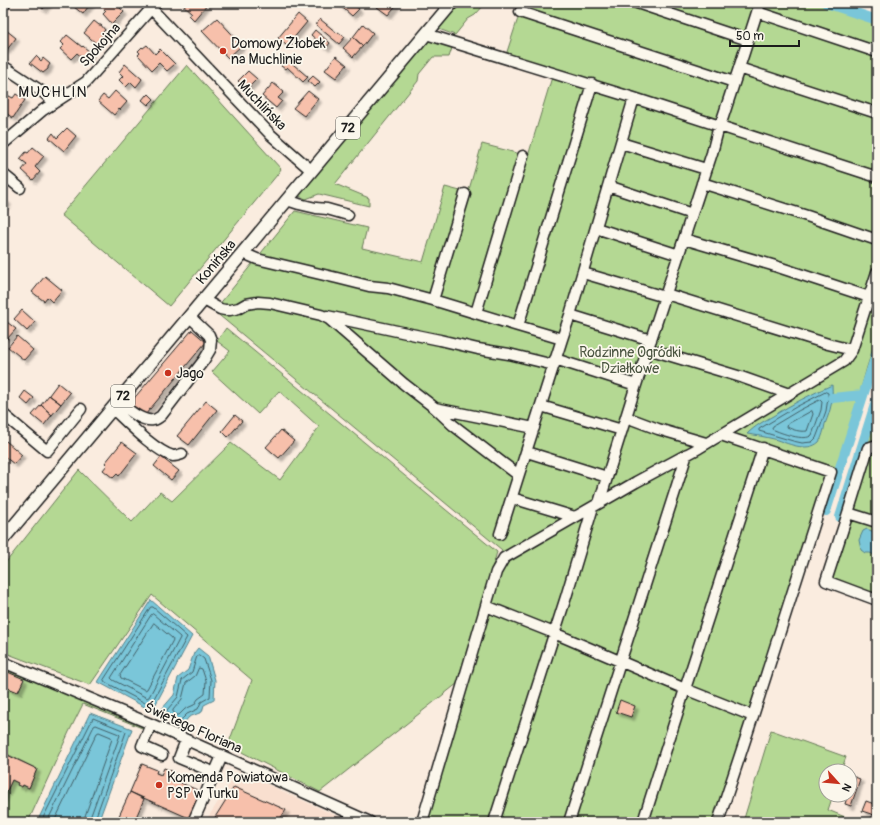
<svg xmlns="http://www.w3.org/2000/svg" width="880" height="825" font-family="Pangolin,sans-serif">
<style>
.built{fill:#f9dfcf}
.green{fill:#b4d893;stroke:#687a58}
.water{fill:#7ac6d9;stroke:#54828d}
.lines{fill:none;stroke-linecap:round;stroke-linejoin:round}
.shore{stroke:#426068;stroke-width:1}
.canal{stroke:#7ac6d9;stroke-width:10}
.building{fill:#f7c0ab;stroke:#1c1c1c;filter:url(#shadow)}
.minor-casing{stroke:#1c1c1c;stroke-width:13}
.major-casing{stroke:#1c1c1c;stroke-width:15}
.minor{stroke:#fbf7ec;stroke-width:10}
.major{stroke:#fbf7ec;stroke-width:12}
.poi-dot{fill:#c8321e;stroke:#fbf7ec;stroke-width:1.5}
.labels{text-anchor:middle;dominant-baseline:central;stroke-width:3.5;stroke-linejoin:round;paint-order:stroke}
.shield{fill:#fbf7ec;stroke:#5f5e5a;stroke-width:1}
.shield-label{font-size:13px;font-weight:bold;fill:#1c1c1c}
.poi-label{font-size:14px;fill:#1c1c1c;stroke:#fbf7ec;text-anchor:start}
.street-label{font-size:14px;fill:#1c1c1c;stroke:#fbf7ec}
.park-label{font-size:14px;fill:#4a5440;stroke:#fbf7ec}
.neighbourhood-label{font-size:15px;letter-spacing:1px;fill:#1c1c1c;stroke:#fbf7ec}
</style>
<defs>
<filter id="shadow"><feDropShadow dx="3.5" dy="3.5" stdDeviation="1" flood-color="#0004"/></filter>
</defs>
<rect width="100%" height="100%" fill="#faecdf"/>
<filter id="ink" filterUnits="userSpaceOnUse"><feTurbulence type="fractalNoise" baseFrequency=".025" numOctaves="2"/><feDisplacementMap in="SourceGraphic" scale="8" xChannelSelector="R" yChannelSelector="G"/><feConvolveMatrix kernelMatrix="1 2 1 2 8 2 1 2 1" color-interpolation-filters="sRGB"/></filter>
<g filter="url(#ink)">
<path class="built" d="M 238,771 L 350,822 L 205,822 Z"/>
<path class="green" d="M 457,3 L 486,3 L 475,15 L 468,19 L 455,35 L 436,28 Z
M 523,3 L 818,3 L 877,24 L 877,336 L 867,367 L 857,403 L 720,822 L 426,822 L 502,550 L 214,311 L 295,211 L 367,228 L 362,248 L 423,262 L 445,187 L 468,193 L 482,144 L 528,156 L 552,77 L 504,61 Z
M 432,40 L 453,45 L 449,57 L 433,57 L 419,74 L 418,81 L 335,184 L 369,198 L 369,206 L 319,194 L 306,199 L 297,195 L 423,44 Z
M 187,65 L 281,169 L 277,175 L 169,306 L 61,215 Z
M 226,328 L 497,552 L 458,683 L 320,792 L 228,745 L 252,680 L 152,595 L 90,685 L 3,652 L 3,566 L 79,470 L 132,522 L 160,492 L 172,501 L 231,443 L 280,480 L 319,427 L 279,391 L 258,414 L 212,372 L 230,351 L 217,341 Z
M 877,413 L 877,602 L 824,582 Z
M 3,667 L 143,727 L 142,728 L 83,704 L 69,732 L 28,822 L 6,822 L 7,821 L 3,819 L 3,799 L 12,780 L 29,788 L 37,769 L 3,752 L 3,686 L 18,692 L 23,679 L 3,670 Z
M 771,730 L 846,757 L 841,771 L 826,771 L 826,795 L 833,795 L 828,810 L 857,822 L 743,822 Z"/>
<path class="water" d="M 832,385 C 833,401 831,409 825,424 C 824,430 822,438 819,442 C 807,453 787,443 774,439 C 765,437 756,435 747,434 C 755,426 764,421 773,416 C 792,404 811,394 832,385 Z
M 867,529 L 874,532 L 877,531 L 877,556 L 870,553 L 865,553 L 861,550 L 859,540 L 863,531 Z
M 151,600 L 192,636 L 152,711 L 98,682 Z
M 198,648 L 208,656 L 215,680 L 214,700 L 204,705 L 202,712 L 189,717 L 183,724 L 174,726 L 161,710 L 174,695 L 178,678 L 188,670 L 194,653 Z
M 90,713 L 132,729 L 99,820 L 96,822 L 37,822 Z"/>
<g class="lines">
<path class="shore" d="M 826,392 L 828,393 L 828,398 L 826,411 L 821,425 L 816,438 L 812,442 L 802,443 L 793,441 L 759,431 L 759,429 L 796,407 Z
M 820,400 L 822,402 L 821,410 L 812,435 C 805,442 781,433 772,429 L 773,426 L 798,411 Z
M 812,411 L 813,414 L 807,431 C 800,432 793,430 787,427 L 788,424 Z
M 151,607 L 153,607 L 187,637 L 151,704 L 149,705 L 105,682 L 104,680 Z
M 153,614 L 180,637 L 180,638 L 149,697 L 147,698 L 113,680 L 111,678 L 151,615 Z
M 154,623 L 172,638 L 173,640 L 147,689 L 145,690 L 121,678 L 120,675 L 153,624 Z
M 199,655 L 204,659 L 211,680 L 210,697 L 201,702 L 198,709 L 187,714 L 181,720 L 176,721 L 167,712 L 167,710 L 178,697 L 182,680 L 192,672 L 197,656 Z
M 199,668 L 202,669 L 206,681 L 205,694 L 198,699 L 194,705 L 185,709 L 179,715 L 177,715 L 173,712 L 173,710 L 182,699 L 186,683 L 195,676 Z
M 41,822 L 93,718 L 125,731 L 126,732 L 95,819 L 95,822
M 47,822 L 94,726 L 96,725 L 119,734 L 120,735 L 90,818 L 90,822
M 54,822 L 97,733 L 99,732 L 111,737 L 112,739 L 85,816 L 84,822"/>
<path class="canal" d="M 826,3 L 877,20
M 832,398 L 863,395
M 826,511 L 877,352
M 840,517 L 877,398"/>
</g>
<path class="building" d="M 36,3 L 49,3 L 43,9 Z
M 77,3 L 83,3 L 88,7 L 83,14 L 74,7 Z
M 83,3 L 92,3 L 88,7 Z
M 105,3 L 115,3 L 124,12 L 112,24 L 103,14 L 106,11 L 101,6 Z
M 182,3 L 208,3 L 194,20 L 189,15 L 192,13 L 182,4 Z
M 337,3 L 352,3 L 359,9 L 352,16 Z
M 380,3 L 398,3 L 388,15 L 377,7 Z
M 298,14 L 307,22 L 287,46 L 278,38 Z
M 217,18 L 242,45 L 228,58 L 202,31 Z
M 320,19 L 337,33 L 338,32 L 345,37 L 339,44 L 316,25 Z
M 94,21 L 99,25 L 101,25 L 105,30 L 101,34 L 104,37 L 97,44 L 84,33 Z
M 363,24 L 373,33 L 363,46 L 353,37 Z
M 6,30 L 16,38 L 6,51 L 3,48 L 3,34 Z
M 315,30 L 330,43 L 326,48 L 311,35 Z
M 67,35 L 82,47 L 83,46 L 91,53 L 85,60 L 77,53 L 71,59 L 60,49 L 64,45 L 61,42 Z
M 353,37 L 363,46 L 353,57 L 343,48 Z
M 147,45 L 155,54 L 160,49 L 175,64 L 167,71 L 159,63 L 152,70 L 138,55 L 140,53 L 138,51 L 142,47 L 143,48 Z
M 36,56 L 41,61 L 43,58 L 50,64 L 48,67 L 48,69 L 43,73 L 30,63 Z
M 336,56 L 347,65 L 336,78 L 325,70 Z
M 287,59 L 308,77 L 303,82 L 287,67 L 285,69 L 281,66 Z
M 125,64 L 142,79 L 140,82 L 136,87 L 131,82 L 126,87 L 119,80 L 123,76 L 119,72 Z
M 248,71 L 257,79 L 247,89 L 238,81 Z
M 313,76 L 320,82 L 315,87 L 308,81 Z
M 273,83 L 284,92 L 278,98 L 282,101 L 276,108 L 262,96 Z
M 115,91 L 127,102 L 120,110 L 119,109 L 114,115 L 98,101 L 103,95 L 108,99 Z
M 308,91 L 318,99 L 304,116 L 293,108 Z
M 16,94 L 25,100 L 13,118 L 3,111 L 3,101 L 7,95 L 13,98 Z
M 149,94 L 154,99 L 148,105 L 142,100 L 146,95 L 147,96 Z
M 67,128 L 76,136 L 64,151 L 49,138 L 53,133 L 57,138 Z
M 33,147 L 44,156 L 35,167 L 40,172 L 33,180 L 22,170 L 27,164 L 20,159 L 26,152 L 28,153 Z
M 3,198 L 8,202 L 3,207 Z
M 45,276 L 62,290 L 52,302 L 47,297 L 44,301 L 32,292 Z
M 22,310 L 35,322 L 27,331 L 14,319 Z
M 3,319 L 16,329 L 7,339 L 3,336 Z
M 192,330 L 206,342 L 145,415 L 130,403 Z
M 17,336 L 33,350 L 24,360 L 8,347 Z
M 58,383 L 70,393 L 61,404 L 49,395 Z
M 25,391 L 34,398 L 28,405 L 20,398 Z
M 49,395 L 61,404 L 52,415 L 41,405 Z
M 206,401 L 217,410 L 189,445 L 177,436 Z
M 41,405 L 52,415 L 44,425 L 32,415 Z
M 235,415 L 242,421 L 228,437 L 222,431 Z
M 281,430 L 294,441 L 279,458 L 266,447 Z
M 6,441 L 22,455 L 14,464 L 5,457 L 3,460 L 3,444 Z
M 122,442 L 137,453 L 119,476 L 117,474 L 113,478 L 103,470 L 107,465 L 105,463 Z
M 161,457 L 179,471 L 171,480 L 154,466 Z
M 3,670 L 24,679 L 18,692 L 3,686 Z
M 620,700 L 635,706 L 631,717 L 616,712 Z
M 3,753 L 37,769 L 29,788 L 23,785 L 22,787 L 17,785 L 18,783 L 12,780 L 3,799 Z
M 142,764 L 157,770 L 156,773 L 161,775 L 164,768 L 172,771 L 169,778 L 202,792 L 191,819 L 130,792 Z
M 852,776 L 860,779 L 851,806 L 845,804 L 847,797 L 840,795 L 850,795 L 850,782 Z
M 234,787 L 286,810 L 278,822 L 212,822 Z
M 130,792 L 144,799 L 134,822 L 119,816 Z
M 866,801 L 877,805 L 877,816 L 862,811 Z"/>
<g class="lines">
<defs>
<path id="minor" d="M 146,3 L 271,135 L 312,171
M 637,3 L 748,40
M 3,6 L 5,3
M 520,12 L 734,82
M 757,12 L 877,52
M 426,34 L 634,98 L 877,177
M 3,66 L 44,93 L 54,103
M 739,68 L 760,3
M 621,143 L 706,169
M 3,144 L 43,110 L 86,82 L 156,3
M 3,174 L 20,188
M 702,183 L 807,216 L 877,240
M 608,186 L 692,214
M 287,200 L 299,204 L 316,208 L 327,209 L 348,215
M 596,228 L 679,255
M 684,239 L 772,265 L 869,297
M 243,253 L 257,259 L 337,278 L 369,286 L 388,288 L 433,300 L 518,326
M 583,273 L 665,297
M 666,294 L 828,344 L 852,350
M 204,300 L 220,309 L 225,310 L 230,310 L 239,308 L 246,304 L 258,302 L 270,303 L 321,315 L 329,319 L 404,384 L 435,408 L 453,425 L 517,474 L 519,474 L 562,339 L 570,315 L 634,98
M 433,300 L 465,194
M 476,313 L 523,156
M 570,315 L 651,340
M 327,316 L 411,334 L 440,340 L 478,349 L 509,354 L 554,365
M 562,339 L 518,326 L 592,84
M 648,349 L 741,377 L 789,394
M 555,359 L 636,385 L 712,153 L 719,126 L 722,120 L 739,68 L 877,113
M 118,402 C 127,408 141,422 153,420 C 156,420 159,417 161,416 L 204,360 L 210,350 L 211,340 L 209,335 L 190,317
M 541,406 L 622,430
M 435,408 L 534,428
M 113,409 C 127,422 155,451 173,456 C 176,456 179,455 182,454
M 3,414 L 47,451 L 81,409
M 626,417 L 658,429 L 706,443
M 721,435 L 831,472 L 753,716 L 685,689 L 763,448
M 877,445 L 868,448 L 848,513 L 826,581 L 877,600
M 527,452 L 607,477
M 512,498 L 575,517
M 599,503 L 636,385
M 848,513 L 877,522
M 500,534 L 519,474
M 486,606 L 554,633 L 685,689 L 643,822
M 3,662 L 151,724 L 370,822
M 151,724 L 142,746 L 162,755
M 186,740 L 179,758 L 215,773
M 193,822 L 222,756
M 422,822 L 496,572 L 504,558 L 636,482 L 699,448 L 844,361 L 852,350 L 877,272
M 494,822 L 566,597 L 593,507
M 569,822 L 687,454
M 718,822 L 753,716"/>
<path id="major" d="M 3,539 L 452,3"/>
</defs>
<use href="#minor" class="minor-casing"/>
<use href="#major" class="major-casing"/>
<use href="#minor" class="minor"/>
<use href="#major" class="major"/>
</g>
</g>
<g class="poi-dot">
<circle cx="223" cy="51" r="4"/>
<circle cx="168" cy="373" r="4"/>
<circle cx="159" cy="785" r="4"/>
</g>
<g class="labels">
<g class="shield">
<rect x="336" y="117" width="24" height="22" rx="3"/>
<rect x="111" y="385" width="24" height="22" rx="3"/>
</g>
<g class="shield-label">
<text x="348" y="128">72</text>
<text x="123" y="396">72</text>
</g>
<g class="poi-label">
<text x="231" y="43">Domowy Żłobek<tspan x="231" dy="16">na Muchlinie</tspan></text>
<text x="176" y="373">Jago</text>
<text x="167" y="777">Komenda Powiatowa<tspan x="167" dy="16">PSP w Turku</tspan></text>
</g>
<g class="street-label">
<text transform="translate(100 45) rotate(-48)">Spokojna</text>
<text transform="translate(262 105) rotate(46)">Muchlińska</text>
<text transform="translate(216 262) rotate(-50)">Konińska</text>
<text transform="translate(193 728) rotate(24)">Świętego Floriana</text>
</g>
<g class="park-label">
<text x="630" y="352">Rodzinne Ogródki<tspan x="630" dy="16">Działkowe</tspan></text>
</g>
<g class="neighbourhood-label">
<text x="53" y="92">MUCHLIN</text>
</g>
</g>
<rect width="880" height="825" fill="none" stroke="#fbf7ec" stroke-width="16"/>
<rect x="8" y="8" width="864" height="809" fill="none" stroke="#1c1c1c" stroke-width="1.5" filter="url(#ink)"/>
<g transform="translate(838 783) rotate(117)"><circle r="19" fill="#fbf7ec" stroke="#a29f99"/>
<path d="M0-3L7 15L0 10L-7 15Z" fill="#c8321e"/>
<text y="-6" font-size="11" font-weight="bold" text-anchor="middle" fill="#1c1c1c">N</text>
</g>
<path d="M730 40v6h69v-6" fill="none" stroke="#1c1c1c" stroke-width="2"/>
<text x="736" y="40" font-size="12" fill="#1c1c1c" stroke="#fbf7ec" stroke-width="3" paint-order="stroke">50 m</text>
</svg>
